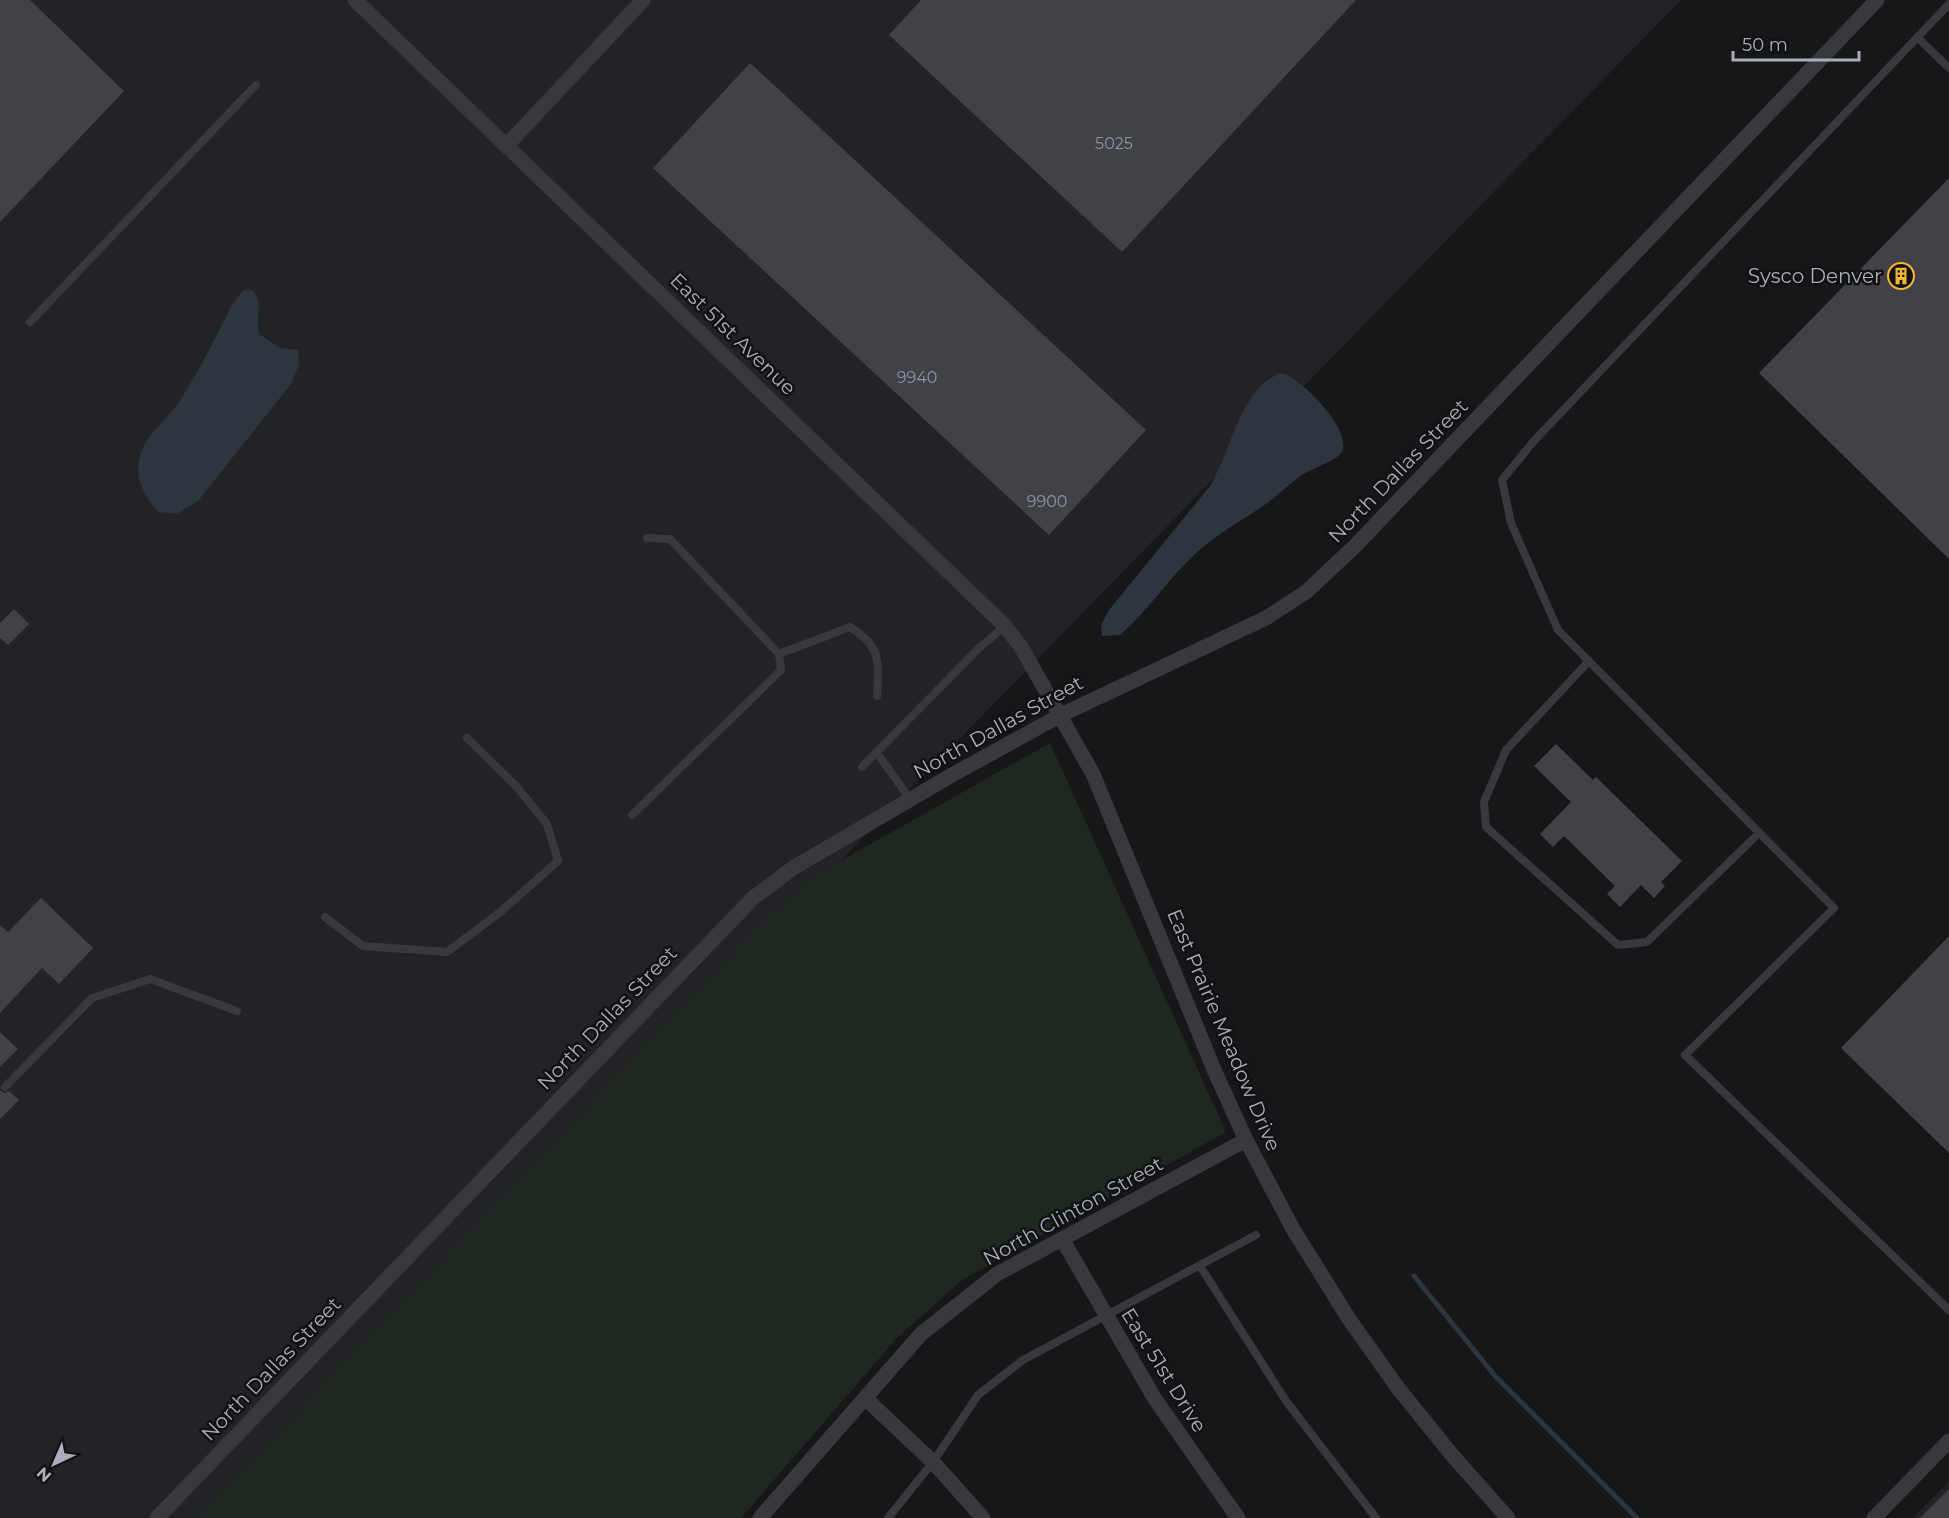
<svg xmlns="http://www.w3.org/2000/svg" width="1949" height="1518" font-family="Montserrat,sans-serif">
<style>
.built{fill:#232327}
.green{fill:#1f2820}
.water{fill:#2d363e}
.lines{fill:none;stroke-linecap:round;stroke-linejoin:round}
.stream{stroke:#2d363e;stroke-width:5}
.building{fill:#414247}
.service{stroke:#38393f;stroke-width:8}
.minor{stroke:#38393f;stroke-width:15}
.labels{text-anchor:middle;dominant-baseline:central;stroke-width:5;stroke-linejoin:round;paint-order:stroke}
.number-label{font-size:16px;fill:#8f939d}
.poi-label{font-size:20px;fill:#a9aeba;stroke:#121215;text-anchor:end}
.street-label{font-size:20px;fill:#a9aeba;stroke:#121215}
</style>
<rect width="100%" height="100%" fill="#171719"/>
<path class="built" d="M 0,0 L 1681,0 L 199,1518 L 0,1518 Z
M 1949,1481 L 1949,1518 L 1913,1518 Z"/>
<path class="green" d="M 1050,743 L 1226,1132 L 962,1280 L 897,1338 L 741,1518 L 198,1518 L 765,920 L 819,873 Z"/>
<path class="water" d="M 248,289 L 253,291 C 264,304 255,318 259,334 L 280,348 L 298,350 L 299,364 L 291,384 L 198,501 L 177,514 L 159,512 C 143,497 133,475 141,453 C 147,434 165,421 177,405 C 198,373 216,337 233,303 L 243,291 Z
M 1280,373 C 1299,375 1356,433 1341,453 C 1335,462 1308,469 1298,478 C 1287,486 1277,496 1266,504 C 1240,522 1219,532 1195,554 C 1168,579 1148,611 1120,635 L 1102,636 L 1101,625 L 1109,610 L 1210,486 C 1232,451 1238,392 1280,373 Z"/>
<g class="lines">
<path class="stream" d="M 1414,1276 L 1495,1376 L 1637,1518"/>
</g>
<path class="building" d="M 0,0 L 30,0 L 124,91 L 0,222 Z
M 921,0 L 1356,0 L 1122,252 L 889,35 Z
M 750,63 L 1146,430 L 1049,535 L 653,168 Z
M 1949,178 L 1949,559 L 1759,373 Z
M 14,609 L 29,624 L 8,645 L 0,638 L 0,623 Z
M 1556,744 L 1593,780 L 1596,777 L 1682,861 L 1661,882 L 1665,886 L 1654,898 L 1641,885 L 1620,907 L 1607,894 L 1615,886 L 1564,836 L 1553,847 L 1540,834 L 1571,802 L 1534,766 Z
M 41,898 L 93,948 L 59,984 L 42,968 L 0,1013 L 0,925 L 8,932 Z
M 1949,936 L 1949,1153 L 1841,1048 Z
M 0,1032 L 18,1049 L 0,1067 Z
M 0,1090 L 4,1093 L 9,1091 L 19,1100 L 0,1119 Z
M 1949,1489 L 1949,1518 L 1920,1518 Z"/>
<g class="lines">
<path class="service" d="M 1949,4 L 1533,442 L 1502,480 L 1511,523 L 1558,630 L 1834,908 L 1685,1055 L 1949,1310
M 1917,37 L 1949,68
M 30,322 L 256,85
M 779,654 L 850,627 C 883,647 878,662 877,696
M 1589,661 L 1506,750 L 1484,802 L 1486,827 L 1618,945 L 1647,942 L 1759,833
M 877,753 L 910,799
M 862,767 L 979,648 L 1005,626
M 632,815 L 781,670 L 779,654 L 670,539 L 647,538
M 325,917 L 363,946 L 447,952 L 499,913 L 558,861 L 547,824 L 517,787 L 467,738
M 5,1087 L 92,998 L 150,979 L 237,1011
M 1200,1266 L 1286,1401 L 1376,1518
M 888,1518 L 933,1462 L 978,1395 L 1023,1360 L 1256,1235"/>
<path class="minor" d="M 355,0 L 902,527 L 1005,626 L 1021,647 L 1093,774 L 1215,1072 L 1246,1140 L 1293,1229 L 1349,1319 L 1398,1388 L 1452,1455 L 1508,1518
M 507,145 L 643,0
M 1062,1239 L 1155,1399 L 1238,1518
M 865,1398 L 933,1462 L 983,1518
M 157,1518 L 753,898 L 793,868 L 952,775 L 1061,715 L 1266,618 L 1306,592 L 1354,547 L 1877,0
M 760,1518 L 921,1334 L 997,1274 L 1246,1140
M 1874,1518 L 1949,1441"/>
</g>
<defs>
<symbol id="building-ring" viewBox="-11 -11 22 22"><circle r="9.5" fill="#121215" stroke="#f7b731" stroke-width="1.5"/><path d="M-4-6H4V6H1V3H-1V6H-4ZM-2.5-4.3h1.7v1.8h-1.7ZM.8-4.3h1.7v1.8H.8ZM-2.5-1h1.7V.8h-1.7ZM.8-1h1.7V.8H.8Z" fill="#f7b731"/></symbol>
</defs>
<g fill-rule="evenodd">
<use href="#building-ring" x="1886" y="261" width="30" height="30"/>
</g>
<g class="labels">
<g class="number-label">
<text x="1114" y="143">5025</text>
<text x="917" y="377">9940</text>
<text x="1047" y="501">9900</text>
</g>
<g class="poi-label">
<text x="1882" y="276">Sysco Denver</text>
</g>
<g class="street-label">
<text transform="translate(733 334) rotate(44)">East 51st Avenue</text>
<text transform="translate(1398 471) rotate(-46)">North Dallas Street</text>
<text transform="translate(998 727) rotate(-29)">North Dallas Street</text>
<text transform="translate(607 1018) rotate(-46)">North Dallas Street</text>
<text transform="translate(1224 1030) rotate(67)">East Prairie Meadow Drive</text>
<text transform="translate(1073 1211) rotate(-29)">North Clinton Street</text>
<text transform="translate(271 1369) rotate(-46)">North Dallas Street</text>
<text transform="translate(1164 1370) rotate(58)">East 51st Drive</text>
</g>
</g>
<g transform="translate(54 1464) rotate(224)" stroke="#121215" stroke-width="4.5" paint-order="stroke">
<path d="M0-4.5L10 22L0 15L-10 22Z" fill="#a9aeba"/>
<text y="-9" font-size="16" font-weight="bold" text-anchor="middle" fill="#a9aeba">N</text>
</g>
<path d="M1733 51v9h126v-9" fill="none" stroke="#a9aeba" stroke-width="3"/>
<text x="1742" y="51" font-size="18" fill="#a9aeba" stroke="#121215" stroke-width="4.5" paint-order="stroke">50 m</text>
</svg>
